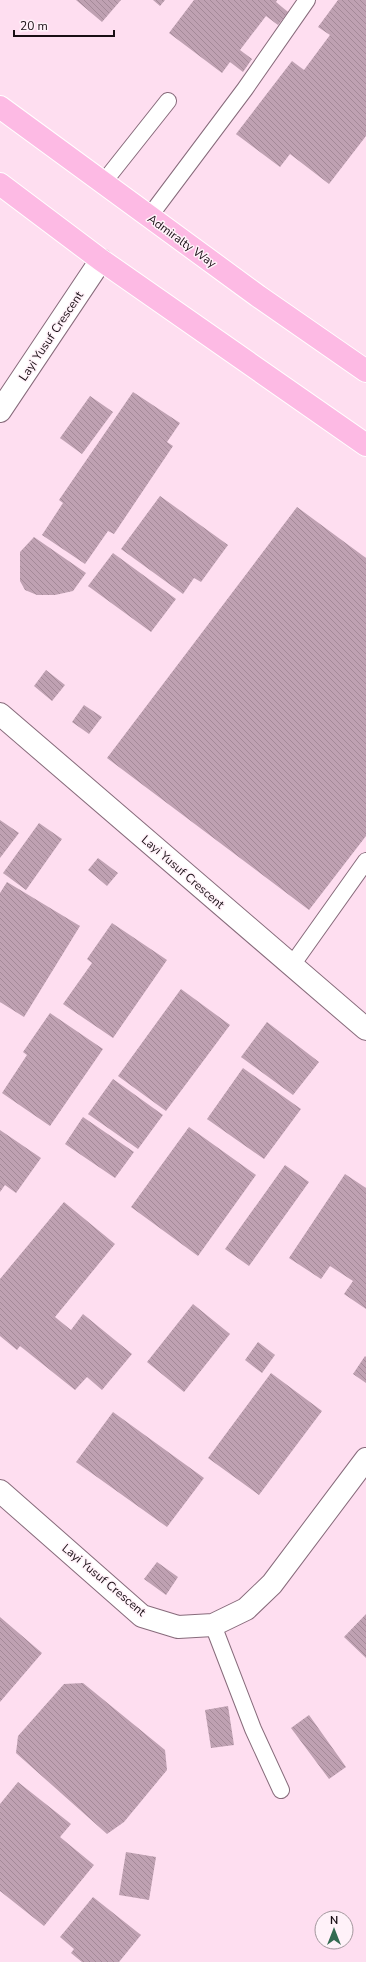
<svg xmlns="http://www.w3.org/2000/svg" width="366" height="1962" font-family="'Nunito Sans',sans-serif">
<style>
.building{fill:url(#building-back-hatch)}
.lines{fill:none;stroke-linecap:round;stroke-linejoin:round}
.service-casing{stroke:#876b7b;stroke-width:18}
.minor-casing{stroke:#876b7b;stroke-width:24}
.primary-casing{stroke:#fff;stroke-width:24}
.service{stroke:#fff;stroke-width:16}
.minor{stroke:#fff;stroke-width:22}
.primary{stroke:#fdbae4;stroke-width:22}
.labels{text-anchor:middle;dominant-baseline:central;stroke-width:3;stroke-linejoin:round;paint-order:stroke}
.street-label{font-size:12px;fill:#190e14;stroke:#fff2f9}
</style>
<defs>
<pattern id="building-back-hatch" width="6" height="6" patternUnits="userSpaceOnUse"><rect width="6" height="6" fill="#bfa1b2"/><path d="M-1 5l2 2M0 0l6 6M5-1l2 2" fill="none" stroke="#a48998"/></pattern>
</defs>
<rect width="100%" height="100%" fill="#fedef0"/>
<path class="building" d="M 76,0 L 121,0 L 102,22 Z
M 153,0 L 165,0 L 160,6 Z
M 194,0 L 277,0 L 276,2 L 288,12 L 278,25 L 266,16 L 240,50 L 252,59 L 243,72 L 230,62 L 222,73 L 169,33 Z
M 338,0 L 366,0 L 366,136 L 329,184 L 290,154 L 280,167 L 236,134 L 292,61 L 304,70 L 330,35 L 318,27 Z
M 133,392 L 180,423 L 167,442 L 173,446 L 114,534 L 108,531 L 85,564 L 42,535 L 63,503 L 59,500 Z
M 90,396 L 113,412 L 82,454 L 60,438 Z
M 160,496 L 228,545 L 201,582 L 194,578 L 183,594 L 121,549 Z
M 297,507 L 366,558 L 366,836 L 309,910 L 107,758 Z
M 34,537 L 86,573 L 73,591 L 55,595 L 37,595 L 25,590 L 20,581 L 20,552 Z
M 113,553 L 176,599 L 151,632 L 88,586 Z
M 46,670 L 65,685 L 52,701 L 34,686 Z
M 84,705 L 102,717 L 89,734 L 72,722 Z
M 0,820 L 19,833 L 0,858 Z
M 39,823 L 62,839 L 26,890 L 3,873 Z
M 98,858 L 118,873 L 107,886 L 88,870 Z
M 7,882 L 80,926 L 24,1017 L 0,1002 L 0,893 Z
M 112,923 L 167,960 L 113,1038 L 63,1004 L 92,963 L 87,959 Z
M 181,989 L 230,1025 L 166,1111 L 118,1076 Z
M 50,1013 L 103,1049 L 50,1126 L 2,1093 L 27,1055 L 23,1052 Z
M 267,1022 L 319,1062 L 293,1095 L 241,1057 Z
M 243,1068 L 301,1109 L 264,1159 L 207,1119 Z
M 113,1079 L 163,1115 L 138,1149 L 88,1114 Z
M 83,1117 L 134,1152 L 115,1178 L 65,1144 Z
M 189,1127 L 256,1175 L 198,1256 L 131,1207 Z
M 0,1130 L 41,1158 L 16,1193 L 5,1185 L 0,1192 Z
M 285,1165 L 309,1182 L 249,1266 L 225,1249 Z
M 345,1174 L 366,1188 L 366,1309 L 344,1294 L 353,1281 L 330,1266 L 321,1279 L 289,1258 Z
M 64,1202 L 115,1244 L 55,1317 L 71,1330 L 83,1314 L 132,1354 L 102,1390 L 87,1377 L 75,1390 L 20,1346 L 17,1350 L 0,1336 L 0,1279 Z
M 193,1304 L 230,1334 L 184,1392 L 147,1362 Z
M 258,1342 L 275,1355 L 262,1373 L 245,1360 Z
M 365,1356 L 366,1357 L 366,1383 L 353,1374 Z
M 271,1373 L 322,1411 L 259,1495 L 208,1458 Z
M 113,1412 L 204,1478 L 167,1527 L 76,1462 Z
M 157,1562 L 178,1577 L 166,1595 L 144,1579 Z
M 366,1614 L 366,1658 L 344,1637 Z
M 0,1617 L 42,1653 L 0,1702 Z
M 83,1683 L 165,1750 L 167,1770 L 124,1822 L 107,1834 L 16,1753 L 18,1736 L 64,1684 Z
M 228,1706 L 234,1745 L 211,1748 L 205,1710 Z
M 309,1715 L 346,1767 L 329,1779 L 291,1728 Z
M 18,1782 L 71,1824 L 60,1837 L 94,1865 L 44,1926 L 0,1891 L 0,1804 Z
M 126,1852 L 156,1857 L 149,1900 L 119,1895 Z
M 93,1897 L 141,1935 L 119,1962 L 82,1962 L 71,1953 L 74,1949 L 60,1937 Z"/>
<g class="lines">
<defs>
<path id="service" d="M 103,183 L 168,101
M 149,217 L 245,89 L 307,0
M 292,965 L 366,861
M 213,1625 L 253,1729 L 281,1790"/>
<path id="minor" d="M 0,411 L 101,260
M 0,714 L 366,1029
M 0,1491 L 142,1616 L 178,1627 L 213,1625 L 246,1609 L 272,1584 L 366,1459"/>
<path id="primary" d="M 0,107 L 258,296 L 366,371
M 0,184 L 101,260 L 366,445"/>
</defs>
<use href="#service" class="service-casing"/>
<use href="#minor" class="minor-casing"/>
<use href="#primary" class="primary-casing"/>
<use href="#service" class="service"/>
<use href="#minor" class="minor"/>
<use href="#primary" class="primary"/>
</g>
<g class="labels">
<g class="street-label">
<text transform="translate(182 241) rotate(36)">Admiralty Way</text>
<text transform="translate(51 336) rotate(-56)">Layi Yusuf Crescent</text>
<text transform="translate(183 872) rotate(41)">Layi Yusuf Crescent</text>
<text transform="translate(104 1580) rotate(40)">Layi Yusuf Crescent</text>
</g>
</g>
<g transform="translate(334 1930)"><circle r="19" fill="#fff2f9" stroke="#a3979d"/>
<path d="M0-3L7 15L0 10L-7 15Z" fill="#336a51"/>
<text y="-6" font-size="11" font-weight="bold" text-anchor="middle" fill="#190e14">N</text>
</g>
<path d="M14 30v6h100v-6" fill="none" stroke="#190e14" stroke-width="2"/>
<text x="20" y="30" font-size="12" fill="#190e14" stroke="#fff2f9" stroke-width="3" paint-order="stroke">20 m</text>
</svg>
